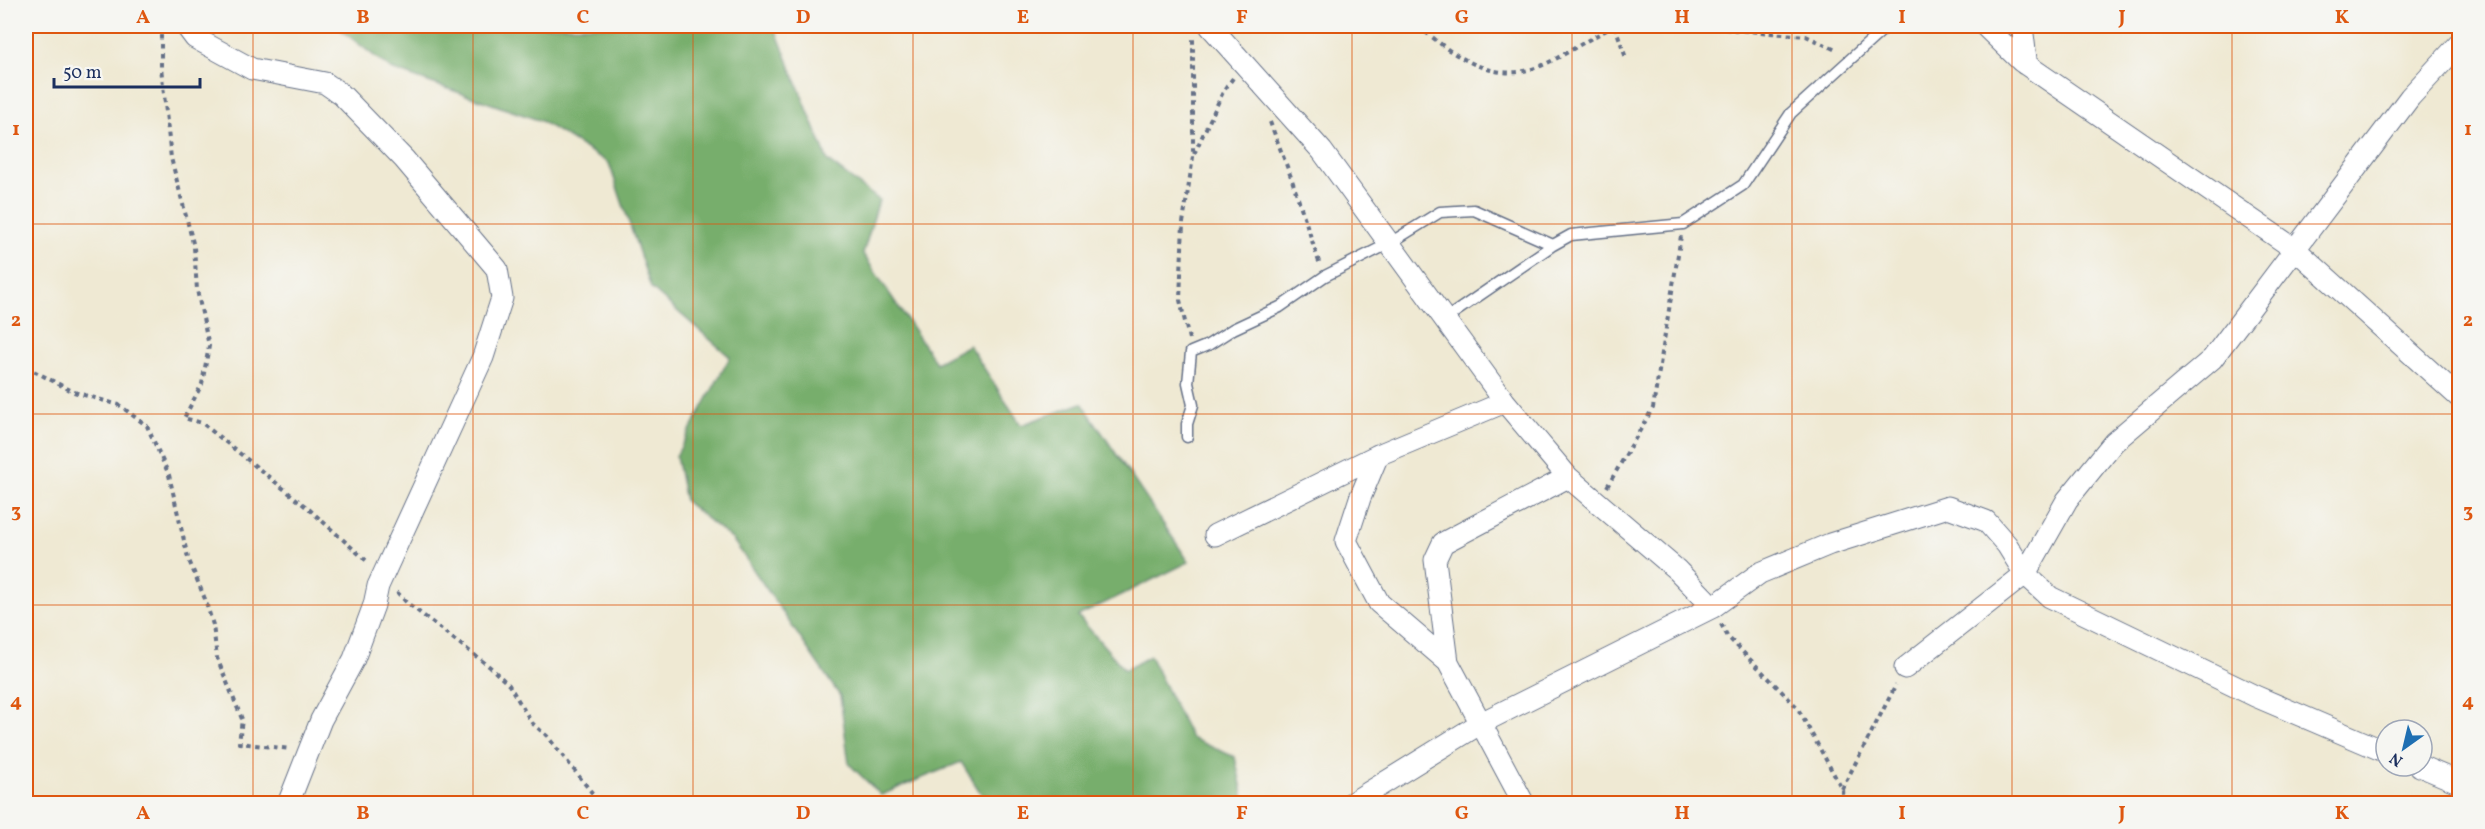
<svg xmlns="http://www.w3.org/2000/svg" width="2485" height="829" font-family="Vollkorn,serif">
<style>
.forest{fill:#77ae6c;stroke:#496e65;stroke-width:1.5}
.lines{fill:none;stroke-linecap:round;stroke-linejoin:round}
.service-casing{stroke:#657087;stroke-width:13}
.minor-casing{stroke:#657087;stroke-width:23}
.path{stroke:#657087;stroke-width:4;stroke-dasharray:4.5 4.5;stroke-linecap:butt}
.service{stroke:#fff;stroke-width:10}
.minor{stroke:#fff;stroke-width:21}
.grid{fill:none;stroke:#de5710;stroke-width:1.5;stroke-opacity:0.55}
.neatline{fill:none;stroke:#de5710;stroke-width:2}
.grid-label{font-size:20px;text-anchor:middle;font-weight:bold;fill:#de5710}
</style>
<rect width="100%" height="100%" fill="#f6f6f2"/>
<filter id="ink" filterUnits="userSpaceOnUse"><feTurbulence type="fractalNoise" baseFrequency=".0167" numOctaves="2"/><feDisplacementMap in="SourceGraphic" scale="12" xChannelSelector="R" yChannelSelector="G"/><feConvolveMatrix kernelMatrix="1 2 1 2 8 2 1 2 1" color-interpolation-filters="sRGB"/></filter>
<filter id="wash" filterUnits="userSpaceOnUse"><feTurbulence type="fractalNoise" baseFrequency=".008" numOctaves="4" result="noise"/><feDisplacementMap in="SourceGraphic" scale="24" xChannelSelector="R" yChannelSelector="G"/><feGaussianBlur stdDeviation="1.35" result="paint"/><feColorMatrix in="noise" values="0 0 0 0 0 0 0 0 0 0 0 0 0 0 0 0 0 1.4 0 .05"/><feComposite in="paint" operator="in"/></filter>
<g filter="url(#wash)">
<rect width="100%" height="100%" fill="#efe9d3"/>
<path class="forest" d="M 336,26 L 774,26 L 828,161 L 879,200 L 863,254 L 936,363 L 969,345 L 1021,425 L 1082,403 L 1189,562 L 1078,616 L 1125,670 L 1150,656 L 1191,738 L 1235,757 L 1245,803 L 987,803 L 961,762 L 881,795 L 849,764 L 840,696 L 733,540 L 685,501 L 676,456 L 730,357 L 651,288 L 609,163 L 541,121 L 391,69 Z"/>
</g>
<g filter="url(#ink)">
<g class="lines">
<defs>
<path id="service" d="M 1445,319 L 1553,245 L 1571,235 L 1683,224 L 1743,185 L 1791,113 L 1887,26
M 1187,437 L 1187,424 L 1193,405 L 1188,383 L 1191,352 L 1208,345 L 1233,329 L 1280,307 L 1325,276 L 1390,243 L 1440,212 L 1474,210 L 1553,245"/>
<path id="minor" d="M 186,26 L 195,38 L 252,69 L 325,83 L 341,94 L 404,159 L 497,269 L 502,298 L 483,357 L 378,586 L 374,605 L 354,659 L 321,720 L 288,804
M 1210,26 L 1322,151 L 1505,402 L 1568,477 L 1677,570 L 1713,607
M 1985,26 L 2021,61 L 2296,250 L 2460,398
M 2022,26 L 2026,59 L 2025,64
M 1378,455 L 1360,498 L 1346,541 L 1379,603 L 1448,662 L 1524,804
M 1215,535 L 1378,455 L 1505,402
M 1448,662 L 1435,560 L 1443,543 L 1568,477
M 1905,668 L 2025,574 L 2067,500 L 2114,442 L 2212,359 L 2410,97 L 2460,43
M 2420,766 L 2460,783
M 1350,804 L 1481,723 L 1713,607 L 1760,573 L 1830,544 L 1948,507 L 1986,521 L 2007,545 L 2025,574 L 2050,597 L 2255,696 L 2386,752"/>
</defs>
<use href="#service" class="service-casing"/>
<use href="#minor" class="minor-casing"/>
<path class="path" d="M 95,26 L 103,26
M 161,26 L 161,67 L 171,158 L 194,247 L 197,290 L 209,346 L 202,384 L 184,418 L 202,423 L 310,510 L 369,563
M 1615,26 L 1626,58
M 1689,26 L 1806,36 L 1838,51
M 1391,27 C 1398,27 1407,25 1414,26 C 1422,27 1443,47 1452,52 C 1524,98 1551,56 1615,26
M 1270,122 L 1291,177 L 1320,265
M 1194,154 L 1223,92 L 1233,78
M 1189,339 L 1180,300 L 1183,223 L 1193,157 L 1193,36
M 26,367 L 74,392 L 119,405 L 147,426 L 169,475 L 188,558 L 205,599 L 213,625 L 217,658 L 242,719 L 239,743 L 290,749
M 1607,487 L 1653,408 L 1681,236
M 397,592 L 406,602 L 490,667 L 509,685 L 532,723 L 547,736 L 601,804
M 1721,624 L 1728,637 L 1797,707 L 1842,789 L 1843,804
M 1842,789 L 1896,685"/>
<use href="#service" class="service"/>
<use href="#minor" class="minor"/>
</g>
</g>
<path class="grid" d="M 253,26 L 253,804M 473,26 L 473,804M 693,26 L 693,804M 913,26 L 913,804M 1133,26 L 1133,804M 1352,26 L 1352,804M 1572,26 L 1572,804M 1792,26 L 1792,804M 2012,26 L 2012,804M 2232,26 L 2232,804M 26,224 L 2460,224M 26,414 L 2460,414M 26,605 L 2460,605"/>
<rect width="2485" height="829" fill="none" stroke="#f6f6f2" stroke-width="66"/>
<g transform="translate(2404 748) rotate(214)"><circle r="28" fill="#f6f6f2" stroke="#9ea6b7" stroke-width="1.5"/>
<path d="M0-4.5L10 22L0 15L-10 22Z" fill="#1f6fb2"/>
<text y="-9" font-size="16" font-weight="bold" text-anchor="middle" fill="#1b2f5e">N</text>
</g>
<path d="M54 78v9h146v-9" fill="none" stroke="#1b2f5e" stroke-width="3"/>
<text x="63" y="78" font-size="18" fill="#1b2f5e" stroke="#f6f6f2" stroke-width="4.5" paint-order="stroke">50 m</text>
<rect x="33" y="33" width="2419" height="763" class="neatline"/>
<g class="grid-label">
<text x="143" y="23">A</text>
<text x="363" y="23">B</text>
<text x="583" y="23">C</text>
<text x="803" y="23">D</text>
<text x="1023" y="23">E</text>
<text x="1242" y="23">F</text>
<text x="1462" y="23">G</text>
<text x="1682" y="23">H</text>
<text x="1902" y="23">I</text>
<text x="2122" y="23">J</text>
<text x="2342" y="23">K</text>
<text x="16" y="135">1</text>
<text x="2468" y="135">1</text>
<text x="16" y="326">2</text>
<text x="2468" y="326">2</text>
<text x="16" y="517">3</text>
<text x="2468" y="517">3</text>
<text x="16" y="707">4</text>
<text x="2468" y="707">4</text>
<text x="143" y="819">A</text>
<text x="363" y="819">B</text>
<text x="583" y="819">C</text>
<text x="803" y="819">D</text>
<text x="1023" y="819">E</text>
<text x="1242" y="819">F</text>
<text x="1462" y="819">G</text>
<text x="1682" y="819">H</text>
<text x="1902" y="819">I</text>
<text x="2122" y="819">J</text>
<text x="2342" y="819">K</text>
</g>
</svg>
